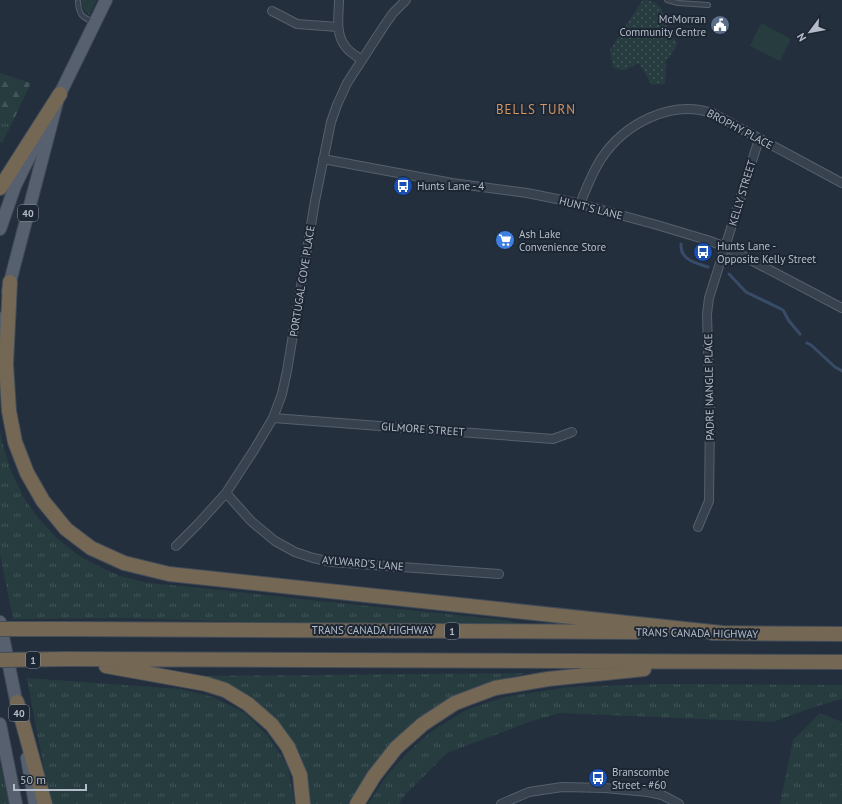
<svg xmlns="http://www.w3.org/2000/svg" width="842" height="804" font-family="'PT Sans',sans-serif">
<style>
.grass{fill:url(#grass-tufts)}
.forest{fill:url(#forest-firs)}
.park{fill:url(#park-dots)}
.pitch{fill:#263c3f}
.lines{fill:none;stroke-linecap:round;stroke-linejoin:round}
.stream{stroke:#394c67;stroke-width:3}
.lane-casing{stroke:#565f6c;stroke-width:6}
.street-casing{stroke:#565f6c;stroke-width:10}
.primary-casing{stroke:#414a57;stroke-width:14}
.highway-casing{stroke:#434c59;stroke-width:16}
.lane{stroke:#38414e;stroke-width:4}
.street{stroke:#38414e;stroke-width:8}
.primary{stroke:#56606e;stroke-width:12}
.highway{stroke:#746855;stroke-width:14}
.highway-bridge-casing{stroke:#434c59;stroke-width:16;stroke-linecap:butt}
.highway-bridge{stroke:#746855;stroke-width:14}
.labels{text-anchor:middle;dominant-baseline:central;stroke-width:4;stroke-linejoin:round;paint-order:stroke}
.shield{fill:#1d2633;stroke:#878f9c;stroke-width:1}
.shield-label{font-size:10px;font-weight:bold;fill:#b4bcc9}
.poi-label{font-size:11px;fill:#b4bcc9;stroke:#1d2633;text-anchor:start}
.street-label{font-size:11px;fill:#b4bcc9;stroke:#1d2633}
.quarter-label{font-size:13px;letter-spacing:1px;fill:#d59563;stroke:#1d2633}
</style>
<defs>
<pattern id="grass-tufts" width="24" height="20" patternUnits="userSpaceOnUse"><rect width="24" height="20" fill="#263c3f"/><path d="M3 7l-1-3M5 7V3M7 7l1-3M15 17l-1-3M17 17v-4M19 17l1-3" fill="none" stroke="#435659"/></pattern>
<pattern id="forest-firs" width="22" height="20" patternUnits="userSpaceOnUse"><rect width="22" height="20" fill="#263c3f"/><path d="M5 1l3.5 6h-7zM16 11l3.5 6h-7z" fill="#435659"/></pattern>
<pattern id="park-dots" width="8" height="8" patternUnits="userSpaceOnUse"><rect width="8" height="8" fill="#263c3f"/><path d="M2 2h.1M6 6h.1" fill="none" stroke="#435659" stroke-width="1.8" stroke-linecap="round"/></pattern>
</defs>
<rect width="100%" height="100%" fill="#242f3e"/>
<path class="grass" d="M 81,0 L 97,0 L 89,15 C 84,11 81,6 81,0 Z
M 0,121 L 12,123 L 2,143 L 0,142 Z
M 0,431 L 2,442 L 11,471 L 24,498 L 39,519 L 58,539 L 78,555 L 102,568 L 120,576 L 148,583 L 221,590 L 300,599 L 505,620 L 530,626 L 314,624 L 120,618 L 13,619 L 0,554 Z
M 526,673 L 490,683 L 429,713 L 350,804 L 308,804 L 276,723 L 194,676 Z
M 27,678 L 180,689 L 213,697 L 245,713 L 267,735 L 287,764 L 293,792 L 294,804 L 51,804 L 37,732 Z
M 660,684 L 842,685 L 842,699 L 814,707 L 773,722 L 560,713 L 532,721 L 447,753 L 404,796 L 399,804 L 368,804 L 387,775 L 408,752 L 432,731 L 466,710 L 505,697 L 568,687 Z
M 820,713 L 842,722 L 842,804 L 780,804 L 793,740 Z
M 0,764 L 9,804 L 0,804 Z"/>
<path class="forest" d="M 0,73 L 31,83 L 12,123 L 0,121 Z"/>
<path class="park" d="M 644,0 C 650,0 657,3 661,8 L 670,37 L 678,43 L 668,59 L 666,59 L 665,84 L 652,85 L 639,63 L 625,70 L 613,68 L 610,50 L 642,1 Z"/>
<path class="pitch" d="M 761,23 L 791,39 L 780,61 L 750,46 Z"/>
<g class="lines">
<path class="stream" d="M 681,244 C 680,260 696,263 708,267
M 729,274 L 746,292 L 783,310 L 789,321 L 800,334
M 807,343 L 811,345 L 835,367 L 842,371"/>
<defs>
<path id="lane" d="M 667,0 L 678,3 L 708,5
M 78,2 C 79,15 82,17 93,22"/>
<path id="street" d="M 339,0 C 339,15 335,33 345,46 C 349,52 356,56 362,60
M 272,11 L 297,24 L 338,27
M 323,159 L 452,183 L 527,193 L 562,200 L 580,204 L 657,225 L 707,240 L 726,247 L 842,308
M 580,204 C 586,189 592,173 601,159 C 624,124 671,99 712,113 L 842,183
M 273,418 L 553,439 L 572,432
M 226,493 L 251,521 L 275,541 L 295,552 L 313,558 L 332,562 L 499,574
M 698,527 L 709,501 L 710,415 L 707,314 L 709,298 L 759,139
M 176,546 L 198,524 L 226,493 L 254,450 L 273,418 L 282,394 L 287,371 L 315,201 L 331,122 L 337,105 L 347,83 L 384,26 L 393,13 L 406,0
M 501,804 L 529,792 L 562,787 L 605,788 L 648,792 L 662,795 L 679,804"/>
<path id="primary" d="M 56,102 L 106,0
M 0,229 L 15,186 L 40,135
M 8,292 L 10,282 L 57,102
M 0,336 L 3,318
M 0,622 L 18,710
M 0,724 L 16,804
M 27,758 L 35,804"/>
<path id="highway" d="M 0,188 L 60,94
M 10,282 L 6,364 L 9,411 L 15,442 L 27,473 L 43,501 L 66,529 L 91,548 L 124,563 L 169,574 L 722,633
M 62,629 L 636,632
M 712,633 L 842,634
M 66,659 L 842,662
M 106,666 L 206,684 L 225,690 L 248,704 L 272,725 L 288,747 L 300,775 L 303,804
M 17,702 L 45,804
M 357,804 L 374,776 L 396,748 L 423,724 L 455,703 L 495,688 L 548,679 L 644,669"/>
</defs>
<use href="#lane" class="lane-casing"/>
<use href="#street" class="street-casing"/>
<use href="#primary" class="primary-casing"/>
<use href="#highway" class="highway-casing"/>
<use href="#lane" class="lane"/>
<use href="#street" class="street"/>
<use href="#primary" class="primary"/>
<use href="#highway" class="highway"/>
<defs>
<path id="highway-bridge" d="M 0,629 L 62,629
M 0,660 L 66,659"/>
</defs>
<use href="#highway-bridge" class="highway-bridge-casing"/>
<use href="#highway-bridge" class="highway-bridge"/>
</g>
<defs>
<symbol id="civic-disc" viewBox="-11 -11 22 22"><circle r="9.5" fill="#5c6f8a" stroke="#1d2633"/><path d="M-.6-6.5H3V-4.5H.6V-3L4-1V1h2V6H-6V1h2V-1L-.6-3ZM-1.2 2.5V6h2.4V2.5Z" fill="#fff"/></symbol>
<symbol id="bus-disc" viewBox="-11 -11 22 22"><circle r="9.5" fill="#1a4fb4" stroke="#1d2633"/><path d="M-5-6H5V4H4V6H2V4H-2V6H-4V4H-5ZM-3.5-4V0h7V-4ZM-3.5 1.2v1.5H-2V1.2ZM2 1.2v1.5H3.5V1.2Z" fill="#fff"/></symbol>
<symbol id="supermarket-disc" viewBox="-11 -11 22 22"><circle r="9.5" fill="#3f7fe0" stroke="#1d2633"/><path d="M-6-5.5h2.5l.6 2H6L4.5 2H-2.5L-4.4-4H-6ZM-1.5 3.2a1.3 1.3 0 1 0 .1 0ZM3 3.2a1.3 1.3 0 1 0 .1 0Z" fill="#fff"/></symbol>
</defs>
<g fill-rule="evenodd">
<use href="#civic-disc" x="709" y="14" width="22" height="22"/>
<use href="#bus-disc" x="392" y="175" width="22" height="22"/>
<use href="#supermarket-disc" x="494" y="229" width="22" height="22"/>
<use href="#bus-disc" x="692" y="241" width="22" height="22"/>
<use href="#bus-disc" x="587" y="767" width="22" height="22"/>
</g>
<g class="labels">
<g class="shield">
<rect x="18" y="205" width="20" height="16" rx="3"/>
<rect x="445" y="623" width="14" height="16" rx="3"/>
<rect x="26" y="652" width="14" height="16" rx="3"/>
<rect x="9" y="705" width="20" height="16" rx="3"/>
</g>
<g class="shield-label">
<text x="28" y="213">40</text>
<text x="452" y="631">1</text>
<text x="33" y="660">1</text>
<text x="19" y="713">40</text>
</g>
<g class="poi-label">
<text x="706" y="19" text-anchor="end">McMorran<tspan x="706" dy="13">Community Centre</tspan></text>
<text x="417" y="186">Hunts Lane - 4</text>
<text x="519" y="234">Ash Lake<tspan x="519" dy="13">Convenience Store</tspan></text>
<text x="717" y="246">Hunts Lane -<tspan x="717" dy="13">Opposite Kelly Street</tspan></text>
<text x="612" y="772">Branscombe<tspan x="612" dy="13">Street - #60</tspan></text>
</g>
<g class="street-label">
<text transform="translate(740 129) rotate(28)">BROPHY PLACE</text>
<text transform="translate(742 193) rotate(-73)">KELLY STREET</text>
<text transform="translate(591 208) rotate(14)">HUNT'S LANE</text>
<text transform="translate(302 281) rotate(-81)">PORTUGAL COVE PLACE</text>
<text transform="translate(709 387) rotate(-91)">PADRE NANGLE PLACE</text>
<text transform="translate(423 429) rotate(4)">GILMORE STREET</text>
<text transform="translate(363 563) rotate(5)">AYLWARD'S LANE</text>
<text x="373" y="630">TRANS CANADA HIGHWAY</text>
<text transform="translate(697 633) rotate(1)">TRANS CANADA HIGHWAY</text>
</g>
<g class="quarter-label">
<text x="536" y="109">BELLS TURN</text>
</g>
</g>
<g transform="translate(810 32) rotate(238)" stroke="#1d2633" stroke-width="3" paint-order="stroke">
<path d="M0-3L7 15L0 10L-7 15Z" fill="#b4bcc9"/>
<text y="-6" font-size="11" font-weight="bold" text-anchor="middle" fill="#b4bcc9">N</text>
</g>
<path d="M14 784v6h72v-6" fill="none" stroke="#b4bcc9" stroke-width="2"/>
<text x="20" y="784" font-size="12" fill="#b4bcc9" stroke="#1d2633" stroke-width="3" paint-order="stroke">50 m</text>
</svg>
